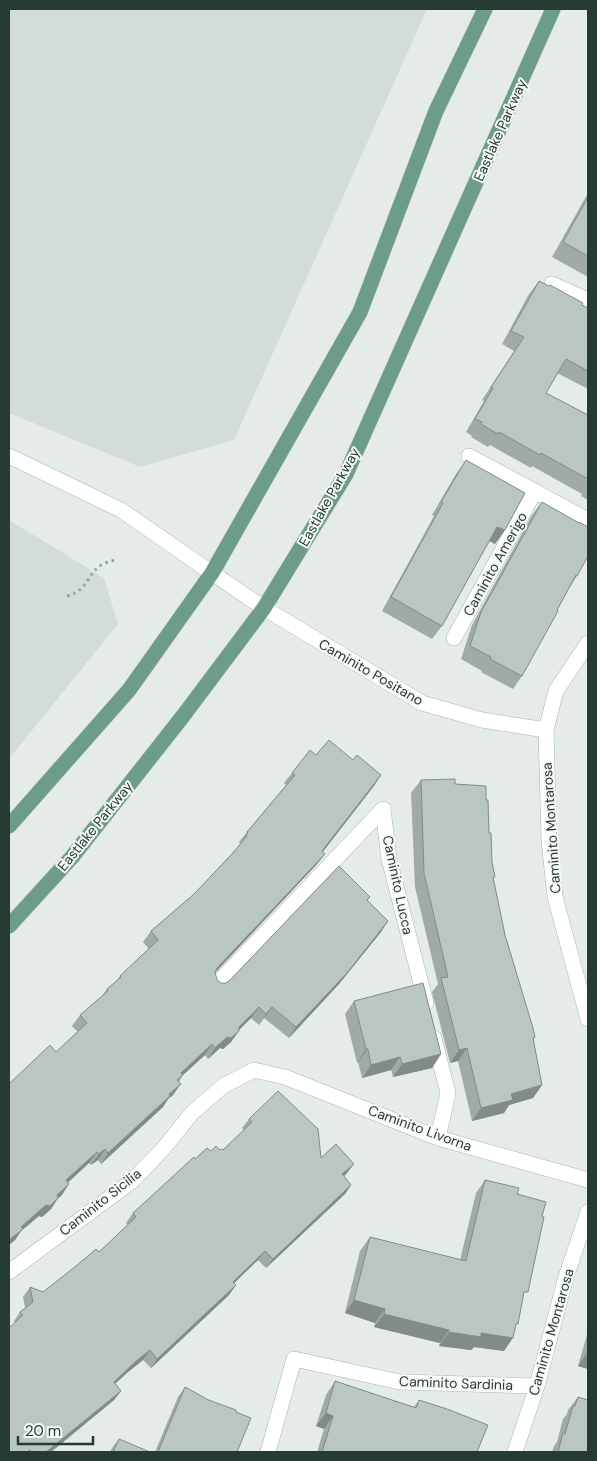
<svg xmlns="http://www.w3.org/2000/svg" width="597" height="1461" font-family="'DM Sans',sans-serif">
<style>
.built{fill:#d3dcd6}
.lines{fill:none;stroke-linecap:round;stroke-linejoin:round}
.street-casing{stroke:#a8b4ad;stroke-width:16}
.secondary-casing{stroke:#a4b7ad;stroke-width:16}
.primary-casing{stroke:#c2c8c6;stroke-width:16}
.path{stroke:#89ac9a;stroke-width:3;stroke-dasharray:2.5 4;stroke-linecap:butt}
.street{stroke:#fff;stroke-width:15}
.secondary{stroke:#fff;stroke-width:15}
.primary{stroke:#6e9d87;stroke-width:15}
.wall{fill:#a0aba5}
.shaded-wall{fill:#828b86}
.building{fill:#bac7c0;stroke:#828b86}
.labels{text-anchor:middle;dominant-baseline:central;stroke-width:4;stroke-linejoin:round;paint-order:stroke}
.street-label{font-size:14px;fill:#263c32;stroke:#f5f9f6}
</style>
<rect width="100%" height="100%" fill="#e5ece7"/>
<path class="built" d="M 9,9 L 427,9 L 234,440 L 140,467 L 9,413 Z
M 9,520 L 104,578 L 118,624 L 9,759 Z"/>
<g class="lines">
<defs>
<path id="street" d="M 552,284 L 588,300
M 469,456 L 588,520
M 212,573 L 264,608 L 422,703 L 482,720 L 546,730
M 454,638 L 535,491
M 588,643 L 556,691 L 546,730 L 549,841 L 555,897 L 588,1019
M 216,985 L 383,809 L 389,859 L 426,1003
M 434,1038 L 448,1093 L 438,1138
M 9,1272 L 131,1182 L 163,1149 L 192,1113 L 223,1086 L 254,1070 L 285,1077 L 438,1138 L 588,1180
M 268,1452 L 294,1359 L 400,1382 L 537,1386
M 515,1452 L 537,1386 L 566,1277 L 588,1212"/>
<path id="secondary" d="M 9,456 L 121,510 L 212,573"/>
<path id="primary" d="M 9,826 L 129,690 L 212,573 L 360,312 L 436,111 L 485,9
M 9,926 L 72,857 L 183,716 L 264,608 L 346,474 L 553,9"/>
</defs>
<use href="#street" class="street-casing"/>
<use href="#secondary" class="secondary-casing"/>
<use href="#primary" class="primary-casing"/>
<path class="path" d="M 67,596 C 89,591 87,572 103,564 C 107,562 111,561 115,560"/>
<use href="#street" class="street"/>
<use href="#secondary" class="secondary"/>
<use href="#primary" class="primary"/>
</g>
<path class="wall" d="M 588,193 L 588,277 L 552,257 Z
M 539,281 L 588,308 L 588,389 L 557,373 L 546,393 L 588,415 L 588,500 L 581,496 L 582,494 L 532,466 L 531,468 L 490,445 L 488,447 L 471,437 L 472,436 L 466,432 L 484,401 L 482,400 L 514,351 L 502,344 L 529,294 Z
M 466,460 L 505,530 L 495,544 L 489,541 L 442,626 L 432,639 L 382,611 L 434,516 L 432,515 L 456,474 Z
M 542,502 L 577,576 L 568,590 L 522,676 L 513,689 L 481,672 L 482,671 L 461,659 L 472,625 L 532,515 Z
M 316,755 L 353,760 L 381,775 L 323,851 L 325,854 L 317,864 L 215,973 L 217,980 L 221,983 L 226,983 L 370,897 L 367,901 L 381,932 L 339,984 L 289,1038 L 264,1018 L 259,1025 L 251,1018 L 239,1030 L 231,1042 L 223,1049 L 220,1048 L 208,1059 L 205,1055 L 183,1075 L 179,1082 L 173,1095 L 168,1099 L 163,1107 L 101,1164 L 98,1160 L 91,1165 L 89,1163 L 68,1183 L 62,1195 L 58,1198 L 51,1209 L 42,1217 L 39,1216 L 21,1231 L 15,1240 L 9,1245 L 9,1084 L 56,1052 L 78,1032 L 72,1026 L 80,1015 L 102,996 L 107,989 L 117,980 L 120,976 L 149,949 L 143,942 L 151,931 L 194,894 L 239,846 L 240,844 L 239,842 L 247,832 L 286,785 L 284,783 L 292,773 Z
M 421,780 L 455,784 L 489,833 L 493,880 L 505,935 L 535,1037 L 533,1040 L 542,1085 L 533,1098 L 509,1105 L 504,1113 L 472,1121 L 458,1061 L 450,1063 L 432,992 L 438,984 L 415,887 L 411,793 Z
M 354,1001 L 441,1054 L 432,1068 L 393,1077 L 391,1070 L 362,1078 L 358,1062 L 357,1063 L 345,1014 Z
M 249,1119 L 347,1173 L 344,1176 L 351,1185 L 345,1194 L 266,1268 L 258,1260 L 234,1283 L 236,1285 L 229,1295 L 151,1368 L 143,1360 L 128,1372 L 115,1384 L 121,1391 L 114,1400 L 51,1452 L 9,1452 L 15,1323 L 14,1321 L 20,1312 L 25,1308 L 23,1297 L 30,1287 L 43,1292 L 99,1252 L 128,1225 L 126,1223 L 133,1213 L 195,1159 L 211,1151 L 223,1150 L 244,1130 L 242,1128 Z
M 485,1180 L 517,1194 L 523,1298 L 515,1328 L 504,1351 L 474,1347 L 471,1350 L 439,1346 L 440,1343 L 374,1327 L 375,1323 L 345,1313 L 360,1251 L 370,1237 L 460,1260 L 476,1193 Z
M 588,1331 L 588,1371 L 587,1371 L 588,1369 L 578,1366 Z
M 335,1381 L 414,1407 L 419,1400 L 477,1452 L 317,1452 L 324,1429 L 316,1426 L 326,1395 Z
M 185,1387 L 206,1399 L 236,1412 L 237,1452 L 155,1452 L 178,1397 Z
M 578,1397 L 588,1452 L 552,1452 L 554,1446 L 557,1442 L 563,1419 L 567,1414 L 568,1410 Z
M 119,1439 L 150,1452 L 110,1452 L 112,1448 Z"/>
<path class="shaded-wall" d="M 497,527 L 505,530 L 495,544 L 488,540 Z
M 381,775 L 374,786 L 315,862 L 322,851 Z
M 325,854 L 317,864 L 209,979 L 217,968 Z
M 388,921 L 381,932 L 339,984 L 289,1038 L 296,1027 Z
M 259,1007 L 251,1018 L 231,1038 L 239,1027 Z
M 272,1007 L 264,1018 L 259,1025 L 266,1014 Z
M 239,1031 L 231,1042 L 223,1049 L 220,1048 L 208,1059 L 215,1048 L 227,1037 Z
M 212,1044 L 205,1055 L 173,1084 L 181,1073 Z
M 467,1048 L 458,1061 L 450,1063 L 459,1050 Z
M 366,1049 L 368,1049 L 358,1062 L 357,1063 Z
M 441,1054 L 432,1068 L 393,1077 L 402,1064 Z
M 400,1057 L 391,1070 L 362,1078 L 371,1065 Z
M 181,1084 L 173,1095 L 168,1099 L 163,1107 L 101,1164 L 108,1153 Z
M 542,1085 L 533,1098 L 509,1105 L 504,1113 L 472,1121 L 481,1108 L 511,1094 Z
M 105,1149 L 98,1160 L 91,1165 L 99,1154 Z
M 97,1152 L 89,1163 L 58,1191 L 66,1180 Z
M 354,1164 L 347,1173 L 336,1184 L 342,1174 Z
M 69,1184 L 62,1195 L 50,1206 L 57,1195 Z
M 351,1185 L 345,1194 L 266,1268 L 273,1259 Z
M 58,1198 L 51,1209 L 42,1217 L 39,1216 L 21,1231 L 15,1240 L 9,1245 L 9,1240 L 21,1227 L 46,1205 Z
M 265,1251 L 258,1260 L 226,1291 L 233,1282 Z
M 236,1285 L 229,1295 L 151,1368 L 157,1359 Z
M 354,1300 L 385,1309 L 375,1323 L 345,1313 Z
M 384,1314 L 449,1330 L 440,1343 L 374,1327 Z
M 449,1332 L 481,1333 L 513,1338 L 504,1351 L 474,1347 L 471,1350 L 439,1346 Z
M 150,1350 L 143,1360 L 128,1372 L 107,1391 L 114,1382 L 135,1362 Z
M 587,1353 L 588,1353 L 588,1369 L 578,1366 Z
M 121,1391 L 114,1400 L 51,1452 L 46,1452 Z
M 326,1413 L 333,1416 L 324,1429 L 316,1426 Z"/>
<path class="building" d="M 588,197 L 588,256 L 563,242 Z
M 539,281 L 549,286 L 550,285 L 583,303 L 582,305 L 588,308 L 588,371 L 566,359 L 546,393 L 588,415 L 588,479 L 541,453 L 540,455 L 499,432 L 498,434 L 481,424 L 482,422 L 475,419 L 493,388 L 491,387 L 524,337 L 511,331 Z
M 466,460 L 525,493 L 505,530 L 497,527 L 442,626 L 391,597 L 443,503 L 441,502 Z
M 542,502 L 579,523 L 579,522 L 588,527 L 588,556 L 577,576 L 576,575 L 557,610 L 558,611 L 522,676 L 490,659 L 491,657 L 470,646 L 481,612 Z
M 329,740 L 353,760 L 357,755 L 381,775 L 322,851 L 325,854 L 217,968 L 215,972 L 217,980 L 221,983 L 226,983 L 230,980 L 339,866 L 370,897 L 367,900 L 388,921 L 347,973 L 296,1027 L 272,1007 L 266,1014 L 259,1007 L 239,1027 L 239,1031 L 231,1038 L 227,1037 L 215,1048 L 212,1044 L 181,1073 L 183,1075 L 177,1080 L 181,1084 L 169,1094 L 170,1096 L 108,1153 L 105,1149 L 99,1154 L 97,1152 L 66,1180 L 69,1184 L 57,1195 L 58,1198 L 50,1206 L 46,1205 L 21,1227 L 23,1229 L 9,1240 L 9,1084 L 50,1045 L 56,1052 L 87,1023 L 80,1015 L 108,991 L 107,989 L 121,977 L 120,976 L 158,940 L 151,931 L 194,894 L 232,854 L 247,836 L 246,835 L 248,833 L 247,832 L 295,775 L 292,773 L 310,750 L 316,755 Z
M 455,779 L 455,784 L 486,786 L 486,800 L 488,800 L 489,833 L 491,833 L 492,862 L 495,877 L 493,877 L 505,935 L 533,1028 L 535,1037 L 533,1038 L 542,1085 L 511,1094 L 513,1100 L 481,1108 L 467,1048 L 459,1050 L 441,978 L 448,977 L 424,873 L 421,780 Z
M 423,983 L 441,1054 L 402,1064 L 400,1057 L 371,1065 L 368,1049 L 366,1049 L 354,1001 Z
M 278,1091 L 318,1129 L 321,1158 L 336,1144 L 354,1164 L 342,1174 L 351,1185 L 273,1259 L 265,1251 L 233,1282 L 236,1285 L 157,1359 L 150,1350 L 135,1362 L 114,1382 L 121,1391 L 46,1452 L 31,1452 L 30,1450 L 27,1452 L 9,1452 L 9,1328 L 23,1315 L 20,1312 L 33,1302 L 30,1287 L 43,1292 L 76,1266 L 96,1249 L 99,1252 L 136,1217 L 133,1213 L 194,1157 L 195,1159 L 207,1148 L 211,1151 L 216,1146 L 220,1150 L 222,1149 L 223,1150 L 252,1122 L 249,1119 Z
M 485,1180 L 519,1188 L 517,1194 L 546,1202 L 542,1216 L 544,1217 L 528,1292 L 524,1292 L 518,1324 L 516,1324 L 513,1338 L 481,1333 L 481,1337 L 449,1332 L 449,1330 L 384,1314 L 385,1309 L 354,1300 L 370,1237 L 466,1261 Z
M 335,1381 L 416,1408 L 419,1400 L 447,1409 L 488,1425 L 477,1452 L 322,1452 L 333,1416 L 326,1413 Z
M 185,1387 L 205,1398 L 206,1399 L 236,1410 L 236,1412 L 251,1418 L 237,1452 L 158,1452 Z
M 578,1397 L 588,1400 L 588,1452 L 558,1452 L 563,1433 L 565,1434 L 573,1406 L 575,1406 Z
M 119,1439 L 150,1452 L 113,1452 Z"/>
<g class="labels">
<g class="street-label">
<text transform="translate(500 130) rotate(-66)">Eastlake Parkway</text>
<text transform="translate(329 497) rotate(-61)">Eastlake Parkway</text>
<text transform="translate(495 564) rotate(-61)">Caminito Amerigo</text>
<text transform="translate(371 672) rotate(30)">Caminito Positano</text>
<text transform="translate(95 826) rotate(-51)">Eastlake Parkway</text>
<text transform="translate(551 828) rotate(-94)">Caminito Montarosa</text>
<text transform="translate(398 885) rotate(78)">Caminito Lucca</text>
<text transform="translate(420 1128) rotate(20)">Caminito Livorna</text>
<text transform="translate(100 1202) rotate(-38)">Caminito Sicilia</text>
<text transform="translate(551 1332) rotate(-74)">Caminito Montarosa</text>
<text transform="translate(456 1383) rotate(2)">Caminito Sardinia</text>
</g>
</g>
<rect width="597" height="1461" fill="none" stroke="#263c32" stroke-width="20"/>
<path d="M18 1436v8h75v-8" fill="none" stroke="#263c32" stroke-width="2.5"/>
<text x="25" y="1436" font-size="15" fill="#263c32" stroke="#f5f9f6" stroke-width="4" paint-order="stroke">20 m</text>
</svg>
